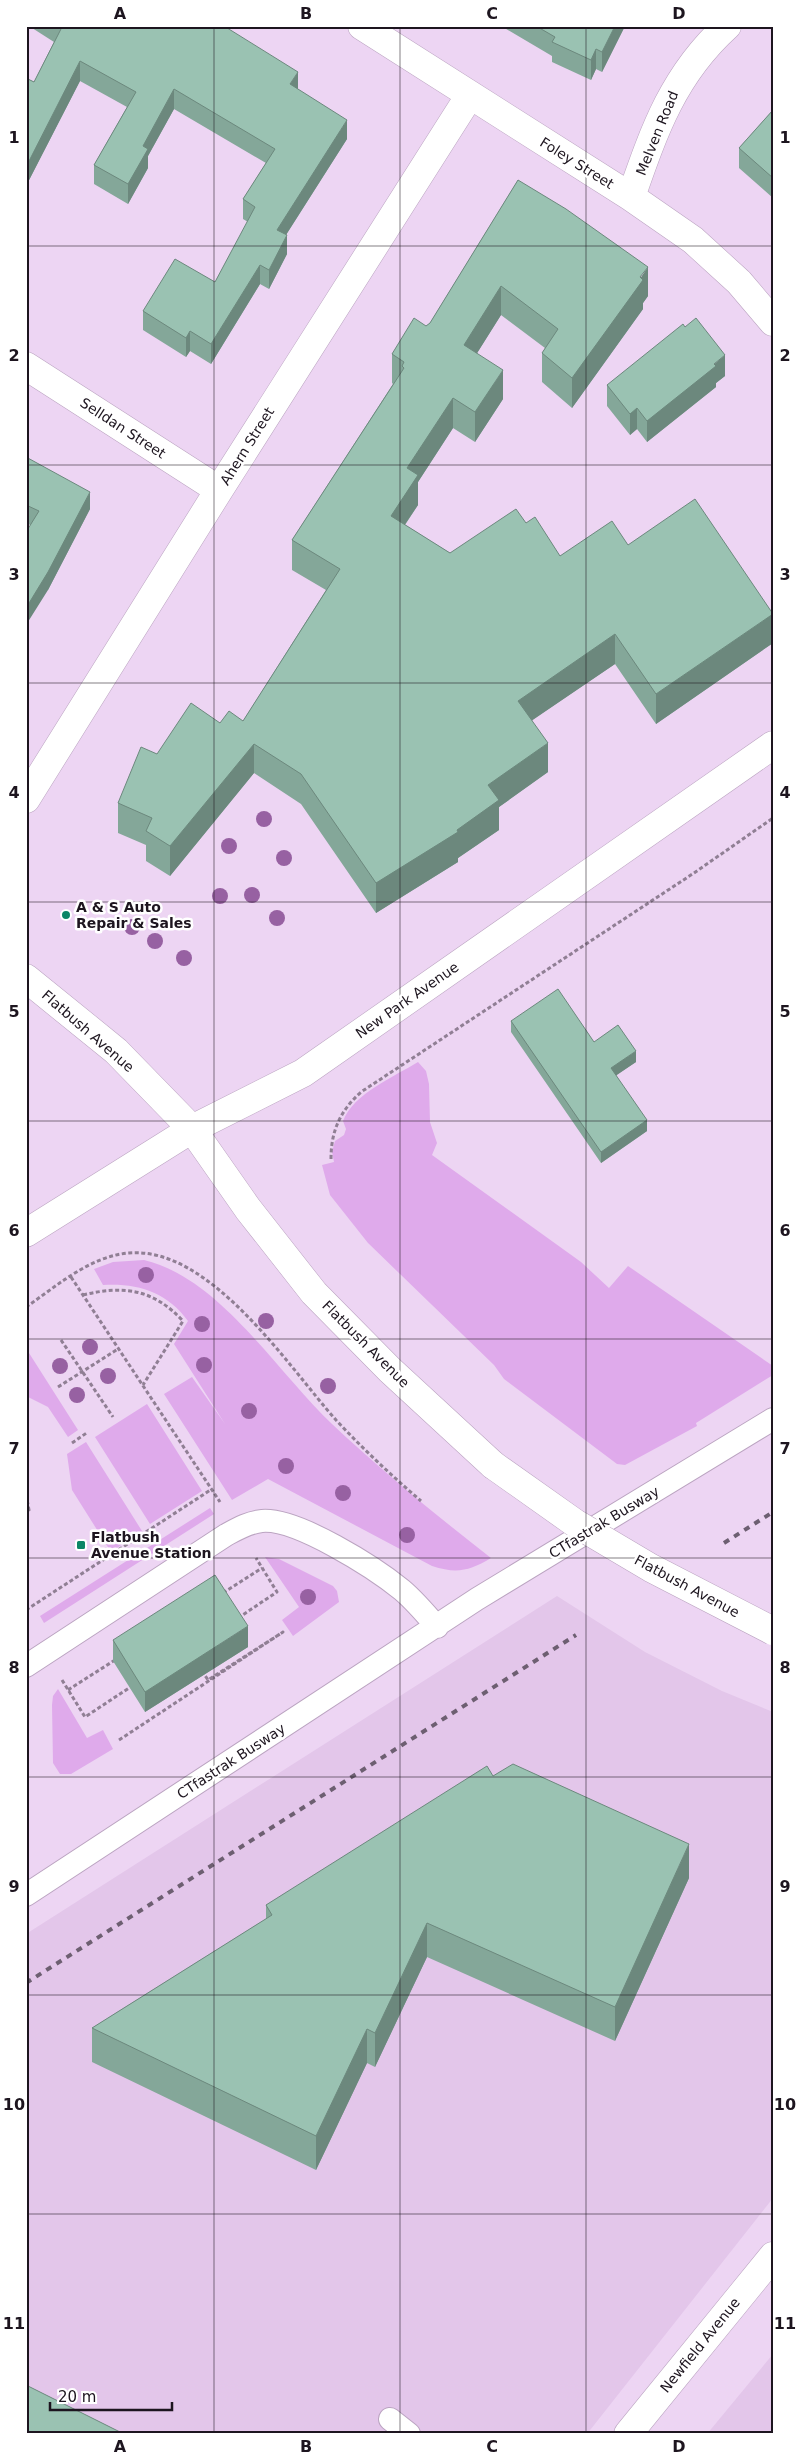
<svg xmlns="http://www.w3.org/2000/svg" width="799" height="2460" font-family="'DejaVu Sans',sans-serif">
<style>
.built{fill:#e3c6ea}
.green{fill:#dfaaeb}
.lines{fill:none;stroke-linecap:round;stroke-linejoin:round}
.lane-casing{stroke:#bba4c1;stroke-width:24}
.street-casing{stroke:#bba4c1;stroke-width:29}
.secondary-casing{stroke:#bba4c1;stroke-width:29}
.path{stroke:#907f94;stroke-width:3;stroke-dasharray:4 2.5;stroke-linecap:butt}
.lane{stroke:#fff;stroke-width:22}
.street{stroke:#fff;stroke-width:28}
.secondary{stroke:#fff;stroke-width:28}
.rail{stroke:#6d5f71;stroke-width:4;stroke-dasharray:6 6;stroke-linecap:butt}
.secondary-bridge-casing{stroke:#bba4c1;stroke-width:29;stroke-linecap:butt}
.secondary-bridge{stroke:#fff;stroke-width:28}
.tree{fill:#9761a2}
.wall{fill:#84a799}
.shaded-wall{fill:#6c887d}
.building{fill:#9ac2b2;stroke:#6c887d}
.grid{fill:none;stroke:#1d151f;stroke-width:1;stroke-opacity:0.55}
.poi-dot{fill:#0b8566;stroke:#fff;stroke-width:2}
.labels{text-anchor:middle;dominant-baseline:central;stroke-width:5;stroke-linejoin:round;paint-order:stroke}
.street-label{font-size:14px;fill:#1d151f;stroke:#fff}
.poi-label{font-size:14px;font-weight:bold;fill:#1d151f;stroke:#fff;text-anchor:start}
.neatline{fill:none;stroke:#1d151f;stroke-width:2}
.grid-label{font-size:16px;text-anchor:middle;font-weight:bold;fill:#1d151f}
</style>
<rect width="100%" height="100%" fill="#edd5f3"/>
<path class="built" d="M 557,1596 L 645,1652 L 722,1691 L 773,1712 L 773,2198 L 587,2434 L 26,2434 L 26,1934 Z
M 773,2354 L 773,2434 L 707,2434 Z"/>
<path class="green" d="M 418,1062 L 426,1071 L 429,1084 L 430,1122 L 437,1143 L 432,1155 L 581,1262 L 609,1288 L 628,1266 L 773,1366 L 773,1375 L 696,1423 L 697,1426 L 625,1465 L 617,1464 L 504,1379 L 494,1365 L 368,1243 L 330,1195 L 322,1165 L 334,1162 L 332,1152 L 335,1141 L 344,1135 L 346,1129 L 343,1121 C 354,1093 394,1077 418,1062 Z
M 144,1260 C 220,1278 277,1372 332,1424 C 383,1472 436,1515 491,1558 C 469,1571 457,1574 432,1566 L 268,1479 L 232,1500 L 164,1394 L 192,1377 L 225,1424 L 174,1344 L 188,1321 C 167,1292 138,1283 103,1285 L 94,1269 L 113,1262 Z
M 29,1353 L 78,1430 L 68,1437 L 48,1407 L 26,1396 L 26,1355 Z
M 147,1404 L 202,1491 L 150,1524 L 95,1437 Z
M 86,1442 L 142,1531 L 111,1552 L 72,1490 L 67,1454 Z
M 210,1508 L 214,1514 L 44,1623 L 40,1616 Z
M 265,1557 L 279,1559 L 333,1586 L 337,1591 L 339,1602 L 293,1636 L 282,1620 L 299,1607 Z
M 58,1689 L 87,1738 L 103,1730 L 113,1749 L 71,1774 L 60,1774 L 53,1763 L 52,1705 L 53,1696 Z"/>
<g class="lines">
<defs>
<path id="lane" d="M 26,1666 L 226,1535 C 237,1529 249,1522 262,1521 C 297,1518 375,1568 402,1590 C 415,1601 426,1614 437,1627
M 26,1895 L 477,1599 L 773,1419
M 390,2419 L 409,2434"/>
<path id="street" d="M 362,26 L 631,197 L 693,240 L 739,282 L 773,322
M 631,197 C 654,131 673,75 727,26
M 26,366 L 219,490
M 26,799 L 219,490 L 470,95"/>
<path id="secondary" d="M 26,978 L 116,1051 L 192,1129 L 248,1209 L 314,1293 L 390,1370 L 493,1465
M 26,1233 L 192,1129 L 303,1073 L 773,745
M 628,2434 L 773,2256"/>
</defs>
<use href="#lane" class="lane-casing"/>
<use href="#street" class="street-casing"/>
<use href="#secondary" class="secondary-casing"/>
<path class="path" d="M 331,1159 C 331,1131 340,1111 361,1092 L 694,873 L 773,818
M 71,1277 L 220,1502
M 83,1295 C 124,1285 153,1289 183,1321 L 143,1385
M 26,1307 C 57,1286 90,1256 129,1253 C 210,1246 288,1366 336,1420 C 363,1449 391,1475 421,1501
M 61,1340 L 113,1417
M 58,1387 L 118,1349
M 72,1443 L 88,1432
M 26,1494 L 29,1510 L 26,1515
M 223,1593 L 262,1568
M 26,1610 L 212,1489
M 238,1618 L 277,1592 L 256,1558
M 62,1680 L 85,1717 L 132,1686
M 68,1690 L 115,1660
M 119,1740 L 283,1632 L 208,1680 L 202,1671"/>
<use href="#lane" class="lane"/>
<use href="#street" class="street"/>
<use href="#secondary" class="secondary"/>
<path class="rail" d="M 724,1543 L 773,1512
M 26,1983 L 576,1635"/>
<defs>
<path id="secondary-bridge" d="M 493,1465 L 575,1523 L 651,1568 L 773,1631"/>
</defs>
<use href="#secondary-bridge" class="secondary-bridge-casing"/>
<use href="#secondary-bridge" class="secondary-bridge"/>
</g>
<g class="tree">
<circle cx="264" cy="819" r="8"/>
<circle cx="229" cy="846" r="8"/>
<circle cx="284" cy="858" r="8"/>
<circle cx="252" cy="895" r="8"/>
<circle cx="220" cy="896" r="8"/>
<circle cx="277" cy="918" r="8"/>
<circle cx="132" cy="927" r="8"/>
<circle cx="155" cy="941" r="8"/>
<circle cx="184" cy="958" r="8"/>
<circle cx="146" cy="1275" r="8"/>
<circle cx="266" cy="1321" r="8"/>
<circle cx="202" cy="1324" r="8"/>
<circle cx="90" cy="1347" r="8"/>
<circle cx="204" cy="1365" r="8"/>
<circle cx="60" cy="1366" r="8"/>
<circle cx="108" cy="1376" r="8"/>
<circle cx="328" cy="1386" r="8"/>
<circle cx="77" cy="1395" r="8"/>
<circle cx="249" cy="1411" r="8"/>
<circle cx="286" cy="1466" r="8"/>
<circle cx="343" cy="1493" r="8"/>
<circle cx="407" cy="1535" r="8"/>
<circle cx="308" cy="1597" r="8"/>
</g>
<path class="wall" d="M 29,26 L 224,26 L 298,89 L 347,139 L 286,235 L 287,254 L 269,289 L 260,284 L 211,364 L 190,351 L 186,357 L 143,330 L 143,311 L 215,282 L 248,222 L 243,219 L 243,199 L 266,163 L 174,109 L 148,156 L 148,168 L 128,204 L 94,184 L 94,165 L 127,107 L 80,81 L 26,186 L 26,78 L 34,82 L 54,42 Z
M 501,26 L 625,26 L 602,72 L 596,69 L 591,80 L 552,62 L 552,56 Z
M 773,110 L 773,198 L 739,168 L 739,148 Z
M 518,180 L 648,296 L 643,303 L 643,309 L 572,408 L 542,382 L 542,353 L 545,348 L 501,315 L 477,353 L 503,399 L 475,442 L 453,428 L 418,482 L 418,505 L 405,525 L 450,553 L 526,523 L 560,556 L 628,545 L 773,613 L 773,643 L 656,724 L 615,664 L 532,720 L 548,772 L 499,807 L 499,830 L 458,858 L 458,862 L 376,913 L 301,804 L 254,773 L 170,876 L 146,861 L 146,845 L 118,833 L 118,803 L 157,754 L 220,723 L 243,721 L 326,590 L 292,570 L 292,540 L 393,384 L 392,383 L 392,354 L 430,323 Z
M 725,376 L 716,383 L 716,387 L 647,442 L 637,429 L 630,435 L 607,406 L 607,385 Z
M 26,457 L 90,509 L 48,590 L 30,525 L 26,522 Z
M 511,1021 L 594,1042 L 636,1062 L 616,1075 L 647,1131 L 601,1163 L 511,1032 Z
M 113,1640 L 248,1647 L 145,1712 L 113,1661 Z
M 493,1776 L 689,1878 L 615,2041 L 427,1957 L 375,2067 L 367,2063 L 316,2170 L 92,2062 L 92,2028 L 266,1919 L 266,1905 Z"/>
<path class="shaded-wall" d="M 615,26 L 625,26 L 602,72 L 602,52 Z
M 596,49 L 596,69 L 591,80 L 591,60 Z
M 80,61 L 80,81 L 26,186 L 26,167 Z
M 298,72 L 298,91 L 290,84 Z
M 174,89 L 174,109 L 148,156 L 148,168 L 128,204 L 128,184 L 143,146 Z
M 347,120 L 347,139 L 277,249 L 277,230 Z
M 287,235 L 287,254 L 269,289 L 269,270 Z
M 260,265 L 260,284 L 211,364 L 211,344 Z
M 648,267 L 648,296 L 643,303 L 643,309 L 572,408 L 572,378 Z
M 501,286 L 501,315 L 464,374 L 464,345 Z
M 190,331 L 190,351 L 186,357 L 186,338 Z
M 725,355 L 725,376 L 716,383 L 716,387 L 647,442 L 647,421 Z
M 503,370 L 503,399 L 475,442 L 475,412 Z
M 453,398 L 453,428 L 418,482 L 418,505 L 391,545 L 391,516 L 407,468 Z
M 637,408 L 637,429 L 630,435 L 630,414 Z
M 90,492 L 90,509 L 48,590 L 26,625 L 26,608 Z
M 773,614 L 773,643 L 656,724 L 656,694 Z
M 615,634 L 615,664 L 518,730 L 518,701 Z
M 548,743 L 548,772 L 499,807 L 499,830 L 458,858 L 458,862 L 376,913 L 376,883 L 488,785 Z
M 254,744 L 254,773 L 170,876 L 170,846 Z
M 636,1051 L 636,1062 L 611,1079 L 611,1068 Z
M 647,1120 L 647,1131 L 601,1163 L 601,1152 Z
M 248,1626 L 248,1647 L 145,1712 L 145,1692 Z
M 689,1844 L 689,1878 L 615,2041 L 615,2007 Z
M 427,1923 L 427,1957 L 375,2067 L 375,2033 Z
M 367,2029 L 367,2063 L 316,2170 L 316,2136 Z"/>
<path class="building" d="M 60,26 L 224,26 L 298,72 L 290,84 L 347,120 L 277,230 L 287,235 L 269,270 L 260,265 L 211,344 L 190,331 L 186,338 L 143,311 L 175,259 L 215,282 L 255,207 L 243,199 L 275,149 L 174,89 L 143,146 L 148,149 L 128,184 L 94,165 L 136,92 L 80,61 L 26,167 L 26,78 L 34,82 L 62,27 Z
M 536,26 L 615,26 L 602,52 L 596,49 L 591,60 L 552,42 L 555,37 Z
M 773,110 L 773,178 L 739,148 Z
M 518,180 L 566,209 L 648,267 L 640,277 L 643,280 L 572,378 L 542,353 L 558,329 L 501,286 L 464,345 L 503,370 L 475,412 L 453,398 L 407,468 L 418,475 L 391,516 L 450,553 L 516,509 L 526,523 L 535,517 L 560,556 L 612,521 L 628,545 L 695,499 L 773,614 L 656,694 L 615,634 L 518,701 L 548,743 L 488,785 L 499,800 L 457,830 L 458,832 L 376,883 L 301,774 L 254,744 L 170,846 L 146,831 L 152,818 L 118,803 L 141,747 L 157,754 L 191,703 L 220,723 L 229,711 L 243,721 L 340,569 L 292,540 L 404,368 L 402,366 L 404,362 L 392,354 L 414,318 L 426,326 L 430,323 Z
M 696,318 L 725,355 L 714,364 L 716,366 L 647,421 L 637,408 L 630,414 L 607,385 L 683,324 L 685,327 Z
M 26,457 L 90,492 L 48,572 L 26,608 L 26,532 L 39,511 L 26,505 Z
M 558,989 L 594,1042 L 618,1025 L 636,1051 L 611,1068 L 647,1120 L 601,1152 L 511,1021 Z
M 215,1575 L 248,1626 L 145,1692 L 113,1640 Z
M 513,1764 L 689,1844 L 615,2007 L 427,1923 L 375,2033 L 367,2029 L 316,2136 L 92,2028 L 272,1915 L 266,1905 L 487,1766 L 493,1776 Z
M 26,2385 L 124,2434 L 26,2434 Z"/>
<path class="grid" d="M 214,26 L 214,2434M 400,26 L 400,2434M 586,26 L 586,2434M 26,246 L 773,246M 26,465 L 773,465M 26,683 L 773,683M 26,902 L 773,902M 26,1121 L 773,1121M 26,1339 L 773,1339M 26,1558 L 773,1558M 26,1777 L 773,1777M 26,1995 L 773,1995M 26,2214 L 773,2214"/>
<g class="poi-dot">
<circle cx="66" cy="915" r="5"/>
<rect x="76" y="1540" width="10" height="10" rx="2.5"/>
</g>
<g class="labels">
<g class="street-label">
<text transform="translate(657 133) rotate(-68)">Melven Road</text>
<text transform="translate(577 163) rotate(32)">Foley Street</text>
<text transform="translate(123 428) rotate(33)">Selldan Street</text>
<text transform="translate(247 446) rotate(-58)">Ahern Street</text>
<text transform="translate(407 1000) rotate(-35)">New Park Avenue</text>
<text transform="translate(88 1031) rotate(41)">Flatbush Avenue</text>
<text transform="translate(366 1344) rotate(45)">Flatbush Avenue</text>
<text transform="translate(604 1522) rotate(-31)">CTfastrak Busway</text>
<text transform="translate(687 1586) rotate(28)">Flatbush Avenue</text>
<text transform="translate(231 1761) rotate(-33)">CTfastrak Busway</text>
<text transform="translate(700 2345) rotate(-51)">Newfield Avenue</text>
</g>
<g class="poi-label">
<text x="76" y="907">A &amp; S Auto<tspan x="76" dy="16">Repair &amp; Sales</tspan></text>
<text x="91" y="1537">Flatbush<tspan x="91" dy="16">Avenue Station</tspan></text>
</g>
</g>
<rect width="799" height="2460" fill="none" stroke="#ffffff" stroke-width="55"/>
<path d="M50 2402v8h122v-8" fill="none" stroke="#1d151f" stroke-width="2.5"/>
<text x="58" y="2402" font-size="15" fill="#1d151f" stroke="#ffffff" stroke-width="4" paint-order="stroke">20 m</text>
<rect x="28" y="28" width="744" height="2404" class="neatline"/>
<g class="grid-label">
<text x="120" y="19">A</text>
<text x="306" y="19">B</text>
<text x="492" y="19">C</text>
<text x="679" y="19">D</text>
<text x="14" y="143">1</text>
<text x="785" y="143">1</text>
<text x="14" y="361">2</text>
<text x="785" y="361">2</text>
<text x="14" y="580">3</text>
<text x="785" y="580">3</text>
<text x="14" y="798">4</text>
<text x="785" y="798">4</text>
<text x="14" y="1017">5</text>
<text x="785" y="1017">5</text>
<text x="14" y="1236">6</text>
<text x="785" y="1236">6</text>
<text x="14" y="1454">7</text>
<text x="785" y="1454">7</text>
<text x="14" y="1673">8</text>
<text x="785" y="1673">8</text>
<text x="14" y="1892">9</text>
<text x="785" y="1892">9</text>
<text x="14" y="2110">10</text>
<text x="785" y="2110">10</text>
<text x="14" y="2329">11</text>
<text x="785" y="2329">11</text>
<text x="120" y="2452">A</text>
<text x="306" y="2452">B</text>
<text x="492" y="2452">C</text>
<text x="679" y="2452">D</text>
</g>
</svg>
